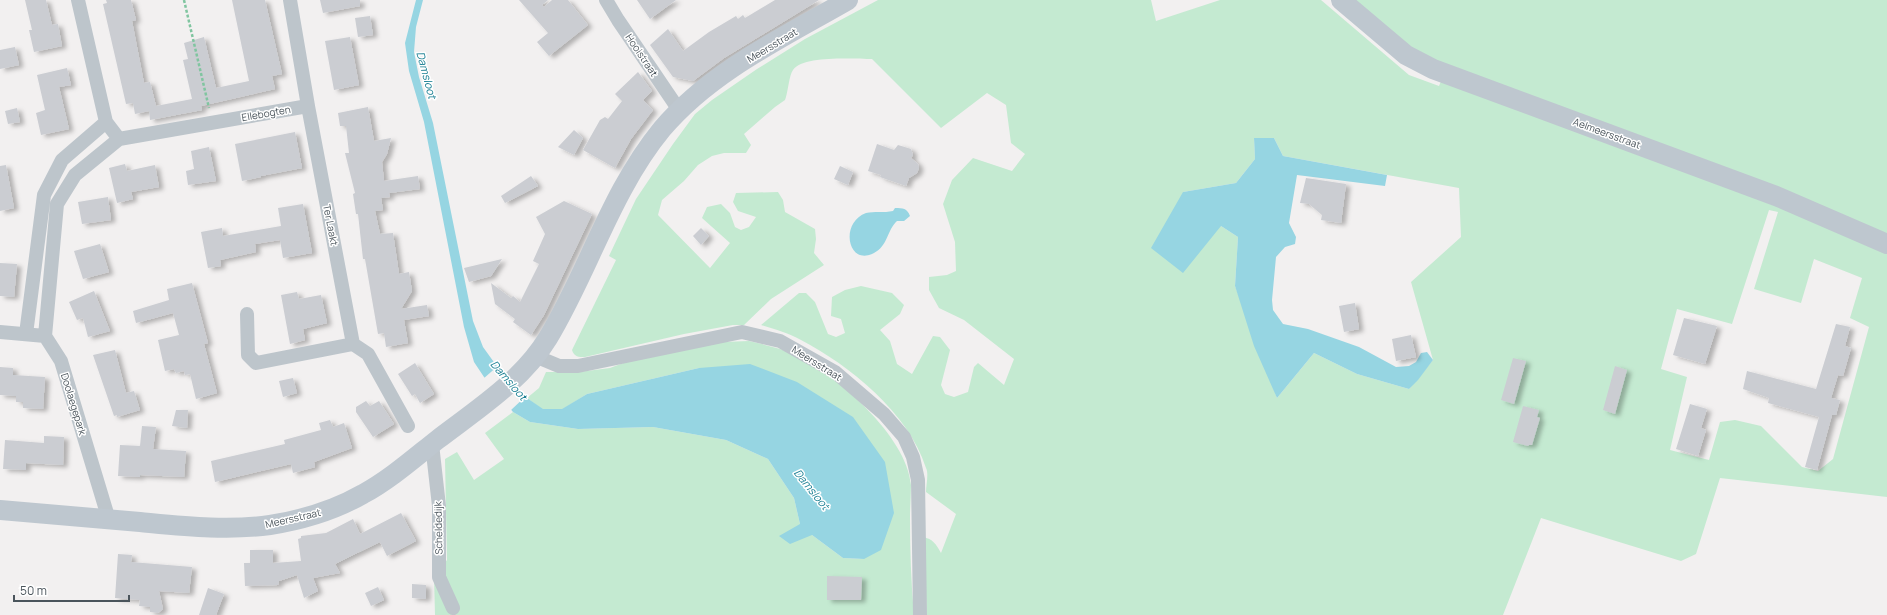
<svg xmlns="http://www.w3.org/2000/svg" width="1887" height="615" font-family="Manrope,sans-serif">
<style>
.green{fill:#c4ead1;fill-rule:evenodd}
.water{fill:#96d5e2}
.pier{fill:#f2f0f0}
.building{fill:#cbcdd2;filter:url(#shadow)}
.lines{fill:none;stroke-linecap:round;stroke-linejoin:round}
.path{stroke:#80c5a0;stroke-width:2.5;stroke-dasharray:3 2;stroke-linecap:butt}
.street{stroke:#bdc5cb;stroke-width:14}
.secondary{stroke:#bec7cf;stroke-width:20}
.labels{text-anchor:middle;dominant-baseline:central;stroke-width:3;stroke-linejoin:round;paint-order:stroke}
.street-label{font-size:10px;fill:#4a545b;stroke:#fff}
.water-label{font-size:11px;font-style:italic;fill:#1c8094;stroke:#fff}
</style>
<defs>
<filter id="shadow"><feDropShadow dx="4.5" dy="2.5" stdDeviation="2" flood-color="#0004"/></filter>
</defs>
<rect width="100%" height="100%" fill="#f2f0f0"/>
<path class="green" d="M 878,0 L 1151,0 L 1156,21 L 1220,0 L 1321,0 L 1409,75 L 1439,86 L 1447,67 L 1389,35 L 1351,0 L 1887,0 L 1887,497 L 1720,478 L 1696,554 L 1681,561 L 1541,518 L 1503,615 L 927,615 L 923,537 C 933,539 936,544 941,553 L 956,514 L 926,492 C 926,485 929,474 926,468 C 909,413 849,365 801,340 C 788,333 774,329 761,325 L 799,293 L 806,293 L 815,302 L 828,334 L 836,337 L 845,333 L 841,319 L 831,316 L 832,297 L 845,290 L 861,286 L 892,293 L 904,305 L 900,314 L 880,330 L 890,341 L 897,364 L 912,374 L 933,336 L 940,337 L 950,350 L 941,385 L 945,394 L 954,397 L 968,392 L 974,367 L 978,363 L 1004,385 L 1014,359 L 964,320 L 939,308 L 929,290 L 929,277 L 947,275 L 956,271 L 955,242 L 943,204 L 952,180 L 973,158 L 1012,171 L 1025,154 L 1011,143 L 1006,105 L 987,93 L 941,128 L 872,59 C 855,59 803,55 793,70 C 789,75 788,93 785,100 L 775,107 L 744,134 L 751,145 L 746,153 L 724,153 L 712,156 L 698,165 L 684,181 L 662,200 L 658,215 L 710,268 L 730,243 L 702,218 L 707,207 L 721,204 L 730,213 L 735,227 L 741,230 L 749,227 L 756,217 L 738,211 L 733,202 L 736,193 L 778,192 L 783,200 L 785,212 L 815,229 L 816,239 L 814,253 L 824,265 L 771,299 L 744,325 L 733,325 L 684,334 L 585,357 C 579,357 574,357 572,350 L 616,260 L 609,256 L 636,199 L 673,144 L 695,114 L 712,100 L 757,69 L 805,39 ZM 1254,138 L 1274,138 L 1283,156 L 1459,188 L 1461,237 L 1411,282 L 1433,360 L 1409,389 L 1357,374 L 1314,353 L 1277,398 L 1235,286 L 1238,237 L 1221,226 L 1183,192 L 1236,183 L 1255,159 ZM 1769,210 L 1778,212 L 1754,289 L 1801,303 L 1814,259 L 1862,278 L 1850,318 L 1869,327 L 1833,459 L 1818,471 L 1802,467 L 1761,426 L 1735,420 L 1720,422 L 1709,460 L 1670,450 L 1687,377 L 1661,369 L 1677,309 L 1732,324 Z
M 749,341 C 765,345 781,348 796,355 C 837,376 907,436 911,485 C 911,496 910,507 910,518 C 910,550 911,583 914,615 L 435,615 L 434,576 L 447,560 L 445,459 L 457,452 L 474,480 L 504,459 L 485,433 L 513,412 L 530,422 L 578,429 L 653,427 L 726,440 L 768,459 L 794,498 L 800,524 L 812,535 L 843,558 L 864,559 L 699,368 L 587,394 L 563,409 L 543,410 L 527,398 L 539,388 L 546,372 L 579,372 L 610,368 L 626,362 L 723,342 Z"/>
<path class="water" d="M 416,0 L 423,0 L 416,27 L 414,52 L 419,77 L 433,123 L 473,321 L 483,347 L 496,365 L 527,398 L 543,409 L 562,409 L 587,394 L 699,368 L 750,364 L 797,382 L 853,417 L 885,462 L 894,513 L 881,550 L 864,559 L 843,558 L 812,535 L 790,544 L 779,536 L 800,524 L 794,498 L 768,459 L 726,440 L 653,427 L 578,429 L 530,422 L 513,412 L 484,377 L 474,362 L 464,327 L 424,122 L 409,71 L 405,43 Z
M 1254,138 L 1274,138 L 1283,156 L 1387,175 L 1385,186 L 1297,175 L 1289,223 L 1296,237 L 1295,244 L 1285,247 L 1276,257 L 1272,300 L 1273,310 L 1283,324 L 1308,329 L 1359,347 L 1396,367 L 1409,366 L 1416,362 L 1421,353 L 1427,352 L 1433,360 L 1418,380 L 1409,389 L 1357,374 L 1314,353 L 1277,398 L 1254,346 L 1235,286 L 1238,237 L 1221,226 L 1183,273 L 1151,248 L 1183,192 L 1236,183 L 1255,159 Z
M 895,208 C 903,208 907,208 910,216 L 904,221 L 897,221 C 887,230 888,246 874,253 C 848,267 839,223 866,213 C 874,211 884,213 893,211 Z"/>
<path class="pier" d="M 499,365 L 527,395 L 510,411 L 483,379 Z"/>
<path class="building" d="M 25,0 L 46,0 L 52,25 L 58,24 L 62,46 L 34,52 L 29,30 L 32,30 Z
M 106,0 L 131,0 L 136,20 L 132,21 L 144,83 L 150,82 L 156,106 L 192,99 L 183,60 L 188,59 L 184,43 L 204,37 L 216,88 L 249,81 L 232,0 L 265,0 L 282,74 L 272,76 L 275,89 L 201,106 L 202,110 L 150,120 L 149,111 L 135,114 L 133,103 L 126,104 L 103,4 L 107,3 Z
M 320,0 L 360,0 L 360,6 L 323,13 Z
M 519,0 L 548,0 L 542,5 L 544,7 L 552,0 L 568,0 L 588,25 L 549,56 L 537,42 L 548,33 Z
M 637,0 L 676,0 L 650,19 Z
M 775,0 L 819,0 L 724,58 L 693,81 L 673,77 L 650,45 L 668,29 L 683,51 L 709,32 L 736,16 L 738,19 L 743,15 L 745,18 Z
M 370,16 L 373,35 L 358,37 L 355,18 Z
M 350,37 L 359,85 L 334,90 L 325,41 Z
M 15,47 L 19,65 L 0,69 L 0,50 Z
M 67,68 L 71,85 L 59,87 L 69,129 L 41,135 L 36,113 L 45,110 L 37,75 Z
M 638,72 L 652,91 L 643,100 L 653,110 L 631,139 L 615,168 L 583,150 L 600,120 L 605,117 L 608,119 L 622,101 L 615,94 Z
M 368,107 L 374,141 L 391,138 L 387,154 L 382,162 L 384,181 L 418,176 L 420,189 L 389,193 L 390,197 L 381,198 L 383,210 L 375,211 L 380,234 L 393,233 L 399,274 L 409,272 L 412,291 L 401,309 L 427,305 L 429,316 L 404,320 L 408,343 L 386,347 L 384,333 L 378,334 L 365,259 L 363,259 L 358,214 L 356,214 L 353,194 L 355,193 L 345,153 L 349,153 L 346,126 L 340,126 L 338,113 Z
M 17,108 L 20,122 L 8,124 L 5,111 Z
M 574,130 L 583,138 L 574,155 L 558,147 Z
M 295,132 L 302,168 L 261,176 L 261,177 L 242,181 L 235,144 Z
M 877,144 L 894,150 L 898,145 L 911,149 L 913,155 L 911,158 L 918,164 L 919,168 L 917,173 L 909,178 L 906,186 L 880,177 L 881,175 L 868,171 Z
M 209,147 L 216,181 L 188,185 L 186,171 L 194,169 L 191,151 Z
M 125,164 L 127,171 L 155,165 L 159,187 L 131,192 L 133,199 L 117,203 L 109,168 Z
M 6,165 L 14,208 L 0,211 L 0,166 Z
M 840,166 L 853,172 L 848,185 L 834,179 Z
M 531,176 L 538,186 L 505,203 L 501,196 Z
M 1306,178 L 1346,184 L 1341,223 L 1321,220 L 1322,215 L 1309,204 L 1300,203 Z
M 108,197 L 111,220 L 82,224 L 78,202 Z
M 564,201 L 592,214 L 544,315 L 531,335 L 513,322 L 515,319 L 495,304 L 491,283 L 511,298 L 513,296 L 520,302 L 539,264 L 533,261 L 545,234 L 536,217 Z
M 303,204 L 312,253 L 283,258 L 280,240 L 255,244 L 256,252 L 220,260 L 221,266 L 208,268 L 201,232 L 222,228 L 223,236 L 281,226 L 278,208 Z
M 701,228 L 709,236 L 701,245 L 693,236 Z
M 100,244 L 109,272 L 83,279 L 74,251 Z
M 502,259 L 491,276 L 469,282 L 464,268 Z
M 0,263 L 17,264 L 14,297 L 0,296 Z
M 192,283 L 208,343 L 204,344 L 217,393 L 196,399 L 190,374 L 185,375 L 184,371 L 176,373 L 174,369 L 165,371 L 158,340 L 179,335 L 173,313 L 136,323 L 133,311 L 169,300 L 167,289 Z
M 94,291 L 110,331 L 88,337 L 83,318 L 77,320 L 69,302 Z
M 297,292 L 299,299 L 321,295 L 327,323 L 303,329 L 305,340 L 290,344 L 281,295 Z
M 1355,303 L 1359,329 L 1344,332 L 1339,306 Z
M 1684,318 L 1717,326 L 1705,364 L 1673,355 Z
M 1836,324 L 1850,327 L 1845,346 L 1851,348 L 1843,376 L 1838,375 L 1831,398 L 1840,400 L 1836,415 L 1832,415 L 1817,470 L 1805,467 L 1819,417 L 1768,403 L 1769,398 L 1743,389 L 1747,371 L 1816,389 Z
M 1411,335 L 1416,357 L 1396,361 L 1392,339 Z
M 115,350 L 126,393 L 134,391 L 140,410 L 117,417 L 117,415 L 114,416 L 93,355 Z
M 1513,358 L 1526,361 L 1514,404 L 1501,400 Z
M 415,363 L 434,394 L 420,403 L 415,394 L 412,396 L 398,374 Z
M 1615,366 L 1627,370 L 1615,414 L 1603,410 Z
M 0,367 L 13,368 L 13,375 L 45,377 L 43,409 L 23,408 L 23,402 L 16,402 L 16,396 L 0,395 Z
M 293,378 L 297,393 L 283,397 L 279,381 Z
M 366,401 L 370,406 L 379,401 L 394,424 L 373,437 L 356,412 L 356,407 Z
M 1690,404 L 1707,409 L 1701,428 L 1706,430 L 1698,456 L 1676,449 Z
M 1523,406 L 1539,410 L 1537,417 L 1540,418 L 1532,445 L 1529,445 L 1528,446 L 1513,442 Z
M 176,410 L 188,410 L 187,428 L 172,426 Z
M 330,420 L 333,427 L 344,423 L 352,448 L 314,462 L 315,467 L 293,473 L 291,464 L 215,482 L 211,461 L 285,444 L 284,440 L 321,430 L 319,423 Z
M 142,426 L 156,427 L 153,449 L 186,451 L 184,477 L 140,475 L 140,477 L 118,476 L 120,445 L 140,446 Z
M 44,436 L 64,437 L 63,465 L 26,463 L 26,470 L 3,469 L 5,440 L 44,443 Z
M 401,513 L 416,541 L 387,556 L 380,542 L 353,555 L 335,564 L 340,573 L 313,578 L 318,591 L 304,598 L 297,575 L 279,581 L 278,585 L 245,586 L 244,563 L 250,563 L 250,550 L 273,550 L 273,563 L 301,561 L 298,539 L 301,538 L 301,536 L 326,533 L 353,519 L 360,534 Z
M 118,554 L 132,555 L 131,562 L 192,567 L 189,593 L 159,591 L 163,609 L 158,613 L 150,612 L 150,607 L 139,606 L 140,600 L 115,598 Z
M 827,576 L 862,577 L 861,600 L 827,600 Z
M 412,584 L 426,585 L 426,599 L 412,598 Z
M 378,587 L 384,600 L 371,606 L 365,593 Z
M 208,588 L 224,594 L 216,615 L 199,615 Z"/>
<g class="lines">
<path class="path" d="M 184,0 L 209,108"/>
<path class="street" d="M 78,0 L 106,122 L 119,139
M 606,0 L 618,20 L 679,110
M 247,314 L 248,355 L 256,363 L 353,344 L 308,106
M 0,332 L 45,336 L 61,361 L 109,520
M 26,334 L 44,195 L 62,160 L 106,122
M 45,336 L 57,204 L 75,175 L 119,139 L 308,106 L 290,0
M 353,344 L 368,354 L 408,426
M 535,356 L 559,366 L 578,366 L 742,332 L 780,341 L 835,372 L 884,414 L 904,437 L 913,457 L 918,480 L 920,615
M 432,444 L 439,506 L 439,577 L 453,608"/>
<path class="secondary" d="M 1341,0 L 1406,55 L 1433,69 L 1776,196 L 1887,244
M 0,510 C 47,514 94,518 140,522 C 183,526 227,531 270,525 C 302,520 335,510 363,494 C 389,480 413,459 437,440 C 476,410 522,381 548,338 C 589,270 611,191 662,129 C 711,71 784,37 848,0"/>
</g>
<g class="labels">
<g class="street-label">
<text transform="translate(772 45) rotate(-31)">Meersstraat</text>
<text transform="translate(642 55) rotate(56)">Hooistraat</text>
<text transform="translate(266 113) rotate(-10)">Ellebogten</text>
<text transform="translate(1607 133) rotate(20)">Aelmeersstraat</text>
<text transform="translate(331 225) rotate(79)">Ter Laakt</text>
<text transform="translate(817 363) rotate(32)">Meersstraat</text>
<text transform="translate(74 404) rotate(73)">Doolaegepark</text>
<text transform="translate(293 518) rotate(-13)">Meersstraat</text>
<text transform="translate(438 528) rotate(-91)">Scheldedijk</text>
</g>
<g class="water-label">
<text transform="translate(427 75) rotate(75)">Damsloot</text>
<text transform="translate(509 380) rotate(49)">Damsloot</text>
<text transform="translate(812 489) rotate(51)">Damsloot</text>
</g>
</g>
<path d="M14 595v6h115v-6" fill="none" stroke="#4a545b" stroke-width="2"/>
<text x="20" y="595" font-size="12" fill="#4a545b" stroke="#ffffff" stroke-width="3" paint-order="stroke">50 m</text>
</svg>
